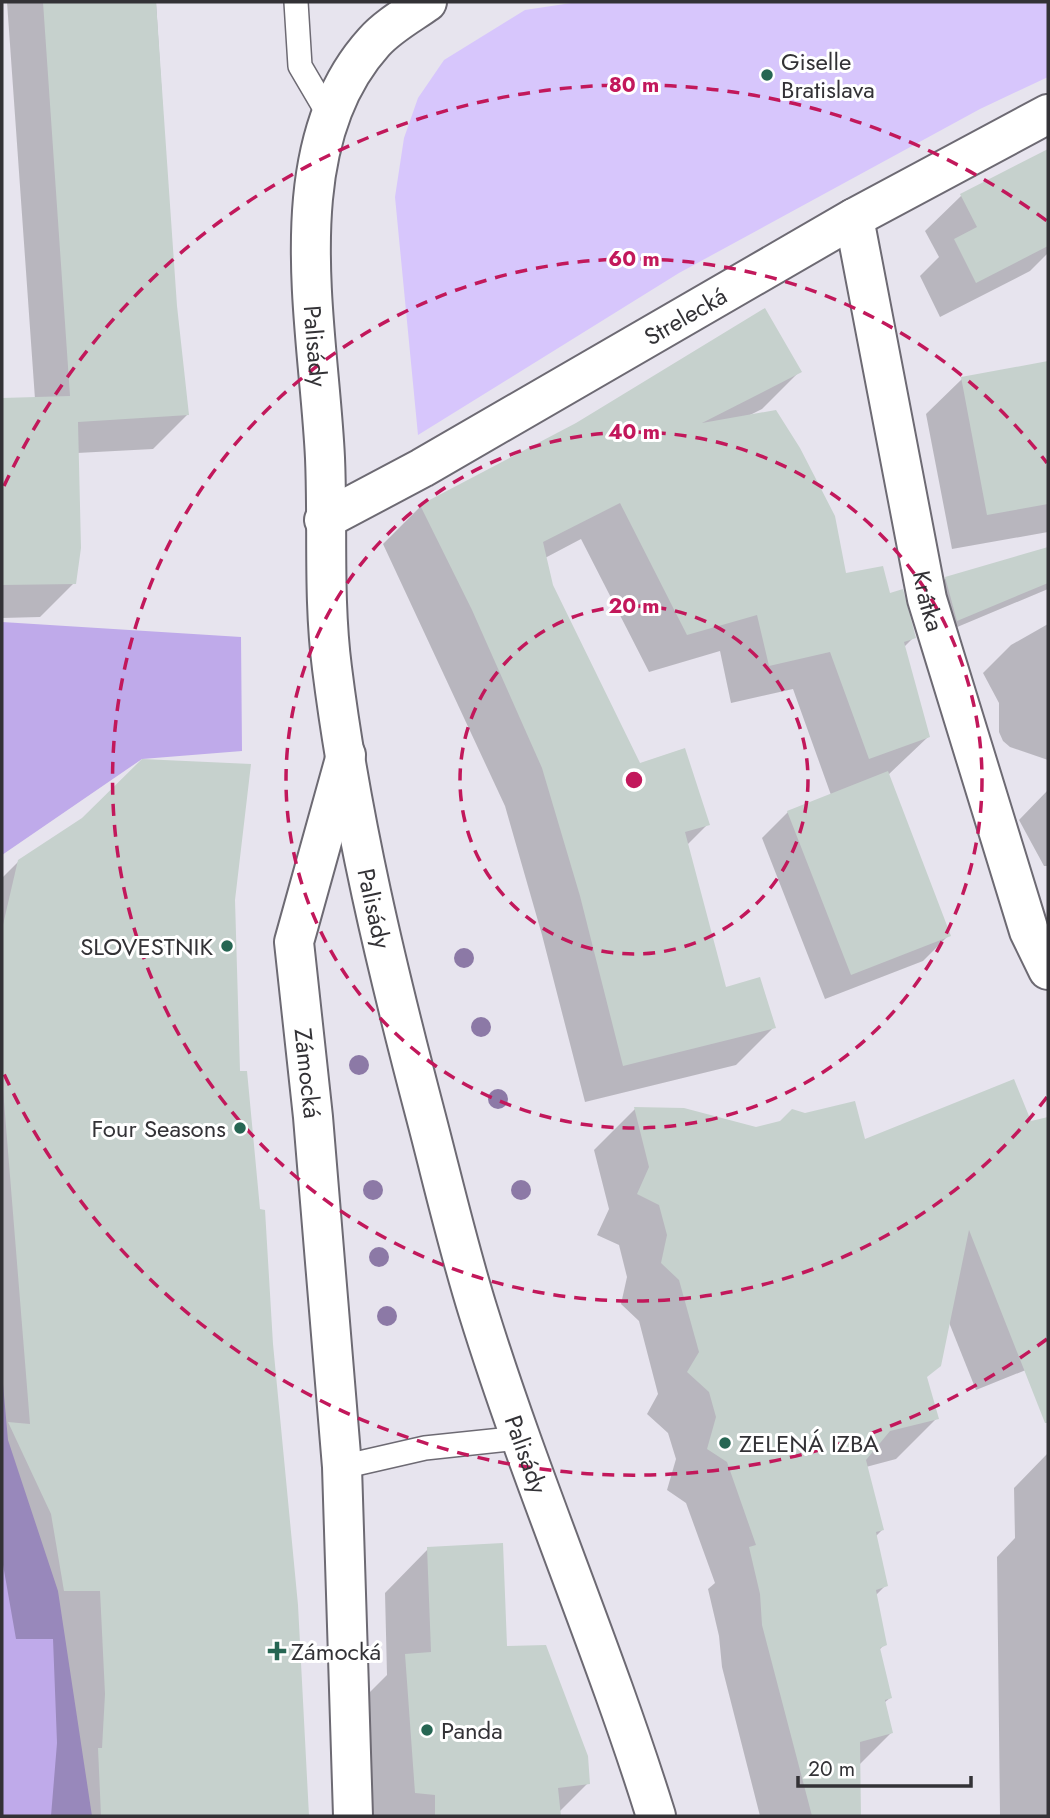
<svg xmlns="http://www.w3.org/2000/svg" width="1050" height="1818" font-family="Jost,sans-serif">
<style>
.green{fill:#d7c6fc}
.forest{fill:#bfaaea}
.shadow{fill:#0003}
.building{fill:#c6d1cd}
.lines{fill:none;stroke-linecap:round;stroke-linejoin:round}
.service-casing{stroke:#6d6a73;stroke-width:26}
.minor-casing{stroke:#6d6a73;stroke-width:42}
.tertiary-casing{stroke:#6d6a73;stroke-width:42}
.service{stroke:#fff;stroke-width:23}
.minor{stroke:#fff;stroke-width:38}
.tertiary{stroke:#fff;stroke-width:38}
.tree{fill:#8c79a6}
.ring{fill:none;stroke:#c2185b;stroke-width:3.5;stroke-dasharray:12 9}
.poi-dot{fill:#266653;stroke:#fff;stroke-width:2.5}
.labels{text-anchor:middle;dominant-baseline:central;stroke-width:6;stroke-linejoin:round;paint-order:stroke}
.poi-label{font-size:24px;fill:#333236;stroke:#fff;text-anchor:start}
.street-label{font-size:24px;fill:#333236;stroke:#fff}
.centre{fill:#c2185b;stroke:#fff;stroke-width:3.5}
.ring-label{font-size:21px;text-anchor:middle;font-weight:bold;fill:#c2185b;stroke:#fff;stroke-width:6;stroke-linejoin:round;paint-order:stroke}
</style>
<rect width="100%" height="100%" fill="#e7e4ee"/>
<path class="green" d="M 578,2 L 1042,2 L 1048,3 L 1048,77 L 980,109 L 679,273 L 418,435 L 395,197 L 404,138 L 418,98 L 444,60 L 525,10 Z"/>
<path class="forest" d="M 2,622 L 241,637 L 242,751 L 142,759 L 2,855 Z
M 2,1373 L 8,1440 L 58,1591 L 92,1816 L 2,1816 Z"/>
<path class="shadow" d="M 7,2 L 156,2 L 175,306 L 187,415 L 153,449 L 77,453 L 74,583 L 40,617 L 2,618 L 2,400 L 35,399 Z
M 1048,151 L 1048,253 L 1030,271 L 940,317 L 920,276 L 939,257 L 925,231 L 961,196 Z
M 1048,363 L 1048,532 L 952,549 L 926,414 L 962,379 Z
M 800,371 L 762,409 L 750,415 L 845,575 L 888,595 L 914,637 L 904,647 L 928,737 L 888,775 L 949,935 L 923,961 L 825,999 L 762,838 L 788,812 L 831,795 L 793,689 L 731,703 L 720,651 L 649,672 L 581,539 L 545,558 L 551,586 L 639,765 L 708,824 L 687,845 L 725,989 L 774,1027 L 736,1065 L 585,1102 L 542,935 L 505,806 L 383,544 L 421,506 Z
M 1048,548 L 1048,589 L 943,633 L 933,591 L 946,578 Z
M 1048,624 L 1048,760 L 1010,747 L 1003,741 L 999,732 L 999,703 L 983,673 L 1011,645 Z
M 1047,791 L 1048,791 L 1048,866 L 1044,866 L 1019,820 Z
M 19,861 L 233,900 L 238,1073 L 272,1344 L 297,1605 L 307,1816 L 51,1816 L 57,1743 L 53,1639 L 16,1639 L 2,1559 L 2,878 Z
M 635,1109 L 756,1129 L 864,1141 L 1030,1124 L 1046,1131 L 1048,1138 L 1048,1361 L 976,1390 L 948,1320 L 926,1378 L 937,1418 L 896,1459 L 866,1467 L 882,1530 L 875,1537 L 886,1585 L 875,1596 L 885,1644 L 879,1650 L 890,1698 L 884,1703 L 892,1732 L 858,1766 L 859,1816 L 760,1816 L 722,1667 L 719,1636 L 708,1589 L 715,1583 L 686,1503 L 667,1490 L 676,1459 L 668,1433 L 647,1414 L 658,1394 L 639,1321 L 621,1304 L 627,1277 L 619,1245 L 597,1235 L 609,1209 L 594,1150 Z
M 1048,1453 L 1048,1816 L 1000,1816 L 997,1557 L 1015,1538 L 1014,1488 Z
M 428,1549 L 506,1648 L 588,1783 L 559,1812 L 559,1816 L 370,1816 L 363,1699 L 387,1675 L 385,1593 Z"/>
<path class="building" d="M 43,2 L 156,2 L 177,306 L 189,415 L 78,422 L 81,548 L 76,584 L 2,585 L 2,398 L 70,396 Z
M 1048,149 L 1048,246 L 976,283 L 954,239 L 977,227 L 960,194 Z
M 765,308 L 802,372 L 702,423 L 776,410 L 800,448 L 835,516 L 846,573 L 883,566 L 890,593 L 903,589 L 916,638 L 904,642 L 930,737 L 869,759 L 830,652 L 769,666 L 757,615 L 687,635 L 620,503 L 543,542 L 553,585 L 640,763 L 685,748 L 710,825 L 685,832 L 726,987 L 760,977 L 776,1028 L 623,1066 L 580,896 L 542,768 L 472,610 L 420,505 L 576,423 Z
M 1048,361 L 1048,504 L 987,515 L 961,377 Z
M 1048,547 L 1048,583 L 957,621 L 945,577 Z
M 142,759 L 251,764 L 235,900 L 240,1071 L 247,1071 L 260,1209 L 265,1210 L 273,1344 L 298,1605 L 309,1816 L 101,1816 L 98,1748 L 102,1748 L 105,1694 L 100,1591 L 64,1591 L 51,1514 L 8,1422 L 30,1424 L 2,1077 L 2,929 L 18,860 L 82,818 Z
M 888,771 L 951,936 L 851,975 L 787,811 Z
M 1014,1079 L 1031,1121 L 1048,1117 L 1048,1423 L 1045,1423 L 969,1230 L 941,1366 L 927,1377 L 939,1419 L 890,1431 L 866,1460 L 884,1530 L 876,1532 L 888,1586 L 876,1590 L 887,1645 L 880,1648 L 892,1698 L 885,1700 L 893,1733 L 860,1742 L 861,1816 L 812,1816 L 762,1625 L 760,1594 L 749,1547 L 756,1545 L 727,1462 L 707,1449 L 716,1417 L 709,1392 L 687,1372 L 699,1352 L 679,1280 L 661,1263 L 667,1235 L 659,1205 L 637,1194 L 649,1167 L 634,1107 L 684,1108 L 756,1127 L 780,1121 L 792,1109 L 805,1113 L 855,1101 L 865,1139 Z
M 503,1543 L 507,1646 L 546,1645 L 588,1756 L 590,1784 L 558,1788 L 561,1816 L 435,1816 L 435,1795 L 415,1793 L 405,1654 L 431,1652 L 427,1547 Z"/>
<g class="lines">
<defs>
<path id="service" d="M 296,2 L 300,66 L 330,117
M 342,1467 L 425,1448 L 519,1438"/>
<g id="minor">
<path id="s1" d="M 854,218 L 927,599 L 1029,931 L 1048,970"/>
<path id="s2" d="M 324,520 L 422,468 L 854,218 L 1048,114"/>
<path id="s3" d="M 346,755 L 294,942 L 313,1117 L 342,1467 L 353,1816"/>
</g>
<g id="tertiary">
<path id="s4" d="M 427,2 C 410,14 388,26 374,42 C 277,149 319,328 325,458 C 328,528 323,598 332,668 C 351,820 387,969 426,1117 C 443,1182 458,1247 478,1311 C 531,1482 603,1646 656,1816"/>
</g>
</defs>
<use href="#service" class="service-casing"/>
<use href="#minor" class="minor-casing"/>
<use href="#tertiary" class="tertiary-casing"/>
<use href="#service" class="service"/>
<use href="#minor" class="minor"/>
<use href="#tertiary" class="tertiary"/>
</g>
<g class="tree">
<circle cx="464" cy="958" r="10"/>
<circle cx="481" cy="1027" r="10"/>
<circle cx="359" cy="1065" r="10"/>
<circle cx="498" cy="1099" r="10"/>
<circle cx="373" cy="1190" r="10"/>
<circle cx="521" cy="1190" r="10"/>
<circle cx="379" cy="1257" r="10"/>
<circle cx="387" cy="1316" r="10"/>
</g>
<g class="ring">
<circle cx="634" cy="780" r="174"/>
<circle cx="634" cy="780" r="348"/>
<path d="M1047 1097A521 521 0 1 1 1047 463"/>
<path d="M1047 1339A695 695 0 0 1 4 1074M4 486A695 695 0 0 1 1047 221"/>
</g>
<g class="poi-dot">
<circle cx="767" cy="75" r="7"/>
<circle cx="227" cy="946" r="7"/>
<circle cx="240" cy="1128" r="7"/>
<circle cx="725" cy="1443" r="7"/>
<path d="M273.5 1640.5h7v7h7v7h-7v7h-7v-7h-7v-7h7z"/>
<circle cx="427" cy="1730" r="7"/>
</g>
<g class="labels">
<g class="poi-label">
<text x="781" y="61">Giselle<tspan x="781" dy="28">Bratislava</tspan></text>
<text x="213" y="946" text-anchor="end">SLOVESTNIK</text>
<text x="226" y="1128" text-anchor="end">Four Seasons</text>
<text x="739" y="1443">ZELENÁ IZBA</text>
<text x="291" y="1651">Zámocká</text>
<text x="441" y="1730">Panda</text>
</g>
<g class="street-label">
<text stroke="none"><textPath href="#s2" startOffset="415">Strelecká</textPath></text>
<text stroke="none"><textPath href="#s4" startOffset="385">Palisády</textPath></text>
<text stroke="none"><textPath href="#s1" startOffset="390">Krátka</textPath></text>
<text stroke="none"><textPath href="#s4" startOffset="952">Palisády</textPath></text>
<text stroke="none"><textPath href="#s3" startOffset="326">Zámocká</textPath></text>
<text stroke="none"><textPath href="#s4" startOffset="1519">Palisády</textPath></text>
</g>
</g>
<circle cx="634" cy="780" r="10" class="centre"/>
<g class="ring-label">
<text x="634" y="92">80 m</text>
<text x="634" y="266">60 m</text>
<text x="634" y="439">40 m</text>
<text x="634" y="613">20 m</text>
</g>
<rect width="1050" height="1818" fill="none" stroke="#333236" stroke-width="7"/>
<path d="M798 1776v10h173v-10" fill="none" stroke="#333236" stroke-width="3.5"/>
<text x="808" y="1776" font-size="21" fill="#333236" stroke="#ffffff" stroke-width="5" paint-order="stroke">20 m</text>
</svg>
